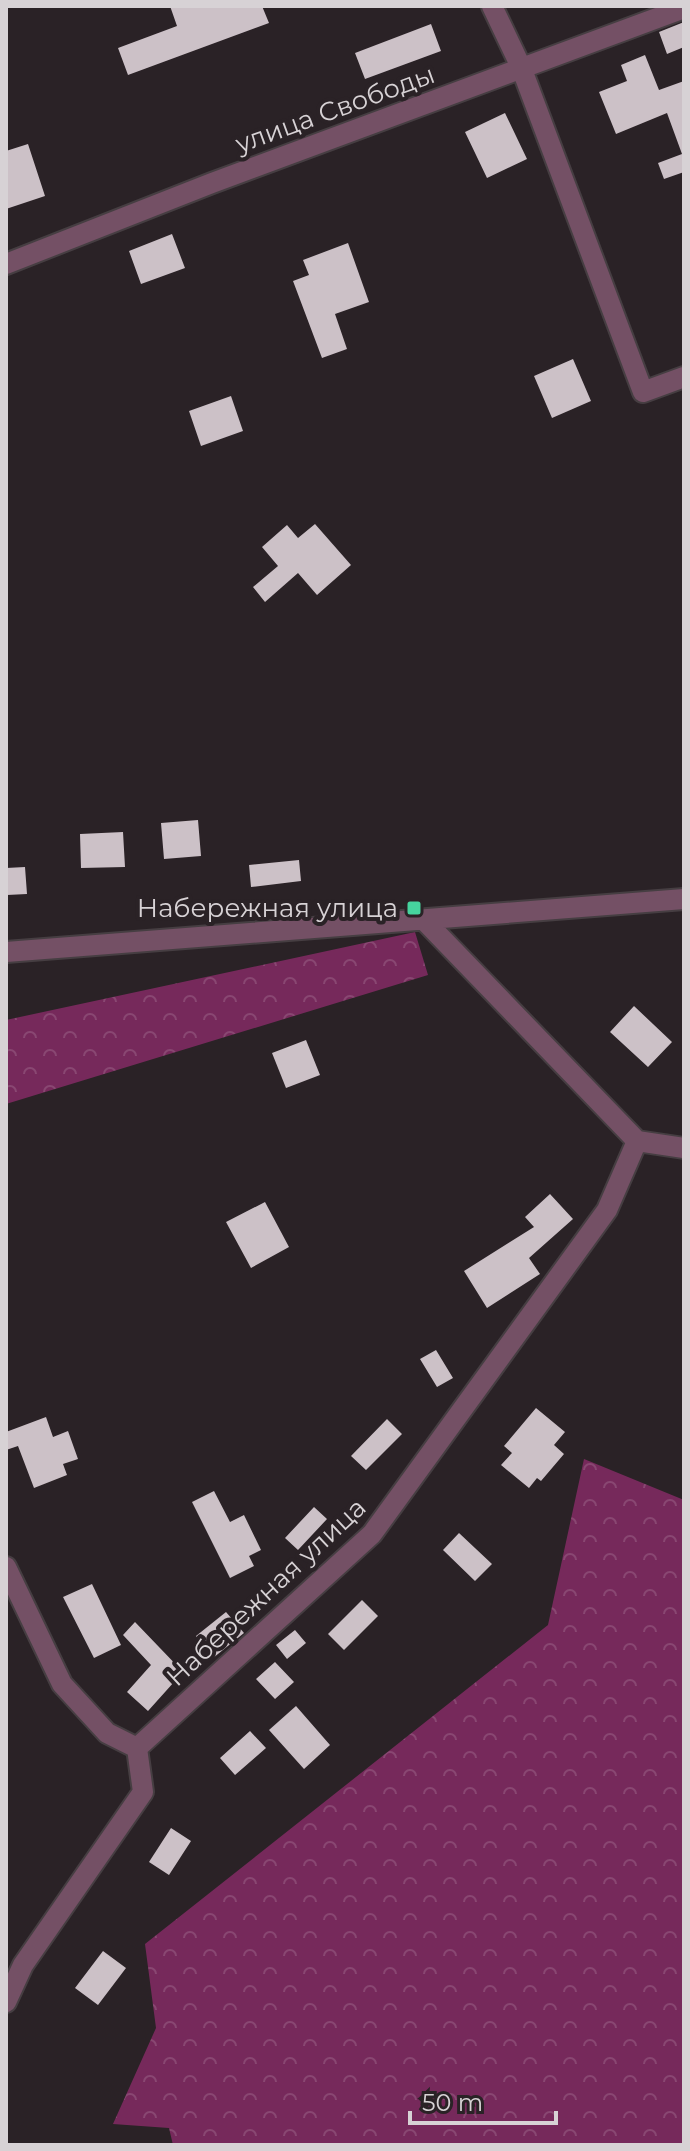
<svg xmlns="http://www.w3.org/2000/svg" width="690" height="2151" font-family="Montserrat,sans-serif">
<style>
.forest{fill:url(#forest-crowns)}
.building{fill:#ccc1c7}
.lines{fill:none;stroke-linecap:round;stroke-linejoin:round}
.minor-casing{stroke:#463e42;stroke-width:24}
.minor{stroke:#745065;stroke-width:20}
.poi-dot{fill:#46d49e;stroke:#2a2226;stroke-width:3}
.labels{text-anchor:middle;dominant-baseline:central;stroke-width:8;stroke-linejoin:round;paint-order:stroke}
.street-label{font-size:26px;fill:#d7d2d5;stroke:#2a2226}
.poi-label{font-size:26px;fill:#d7d2d5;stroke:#2a2226;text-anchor:end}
</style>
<defs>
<pattern id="forest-crowns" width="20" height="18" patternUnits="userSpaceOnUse" patternTransform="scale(2)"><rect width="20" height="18" fill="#76295b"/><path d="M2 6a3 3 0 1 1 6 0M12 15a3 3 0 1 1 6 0" fill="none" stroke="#894772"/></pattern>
</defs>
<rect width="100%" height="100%" fill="#2a2226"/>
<path class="forest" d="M 415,932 L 428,975 L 6,1104 L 6,1020 Z
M 584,1459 L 684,1500 L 684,2145 L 173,2145 L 169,2128 L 113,2124 L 156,2028 L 145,1944 L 548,1625 Z"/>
<path class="building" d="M 170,6 L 262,6 L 269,23 L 128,75 L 118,48 L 177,26 Z
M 684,22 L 684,47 L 667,54 L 659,32 Z
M 431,24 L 441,51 L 365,79 L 355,53 Z
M 645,55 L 659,90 L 684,81 L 684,172 L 664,179 L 658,163 L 682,154 L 667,113 L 616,134 L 599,92 L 627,81 L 621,65 Z
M 505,113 L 527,159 L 487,178 L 465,132 Z
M 28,144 L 45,196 L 6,209 L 6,151 Z
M 172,234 L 185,268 L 141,284 L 129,251 Z
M 348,243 L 369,302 L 335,314 L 347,349 L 322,358 L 293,281 L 309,275 L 303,260 Z
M 573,359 L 591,401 L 552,418 L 534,376 Z
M 231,396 L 243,431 L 201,446 L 189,411 Z
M 315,524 L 351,565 L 317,595 L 298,573 L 265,602 L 253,587 L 278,566 L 262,547 L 287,525 L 298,538 Z
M 198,820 L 201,856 L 164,859 L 161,823 Z
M 123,832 L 125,867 L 81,868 L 80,834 Z
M 299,860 L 301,881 L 251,887 L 249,865 Z
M 25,867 L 27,894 L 7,895 L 6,868 Z
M 634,1006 L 672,1042 L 648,1067 L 610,1032 Z
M 306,1040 L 320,1075 L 286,1088 L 272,1053 Z
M 550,1194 L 573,1219 L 529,1258 L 540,1274 L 487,1308 L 464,1271 L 534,1227 L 525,1217 Z
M 265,1202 L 289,1247 L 251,1268 L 226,1222 Z
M 436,1350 L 453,1378 L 437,1387 L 420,1359 Z
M 536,1408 L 565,1432 L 554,1445 L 564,1454 L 541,1481 L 537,1478 L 529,1488 L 501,1465 L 512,1453 L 504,1446 Z
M 46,1417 L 53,1437 L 68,1431 L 78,1459 L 63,1464 L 67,1475 L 34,1488 L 18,1446 L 6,1450 L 6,1432 Z
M 387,1419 L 402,1434 L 366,1470 L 351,1456 Z
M 214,1491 L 230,1522 L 244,1515 L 261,1550 L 249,1556 L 254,1566 L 230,1578 L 192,1502 Z
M 314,1507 L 327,1519 L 298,1550 L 285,1538 Z
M 459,1533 L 492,1564 L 475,1581 L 443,1550 Z
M 92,1584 L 121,1645 L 94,1658 L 63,1597 Z
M 362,1600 L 378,1616 L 344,1650 L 328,1634 Z
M 226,1612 L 244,1633 L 213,1658 L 196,1636 Z
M 135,1622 L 183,1672 L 148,1711 L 127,1692 L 151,1665 L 123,1635 Z
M 295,1630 L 306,1643 L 287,1659 L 276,1645 Z
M 275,1662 L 294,1682 L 275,1699 L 256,1679 Z
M 296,1706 L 330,1745 L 304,1769 L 269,1730 Z
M 250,1731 L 266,1748 L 235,1775 L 220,1758 Z
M 171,1828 L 191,1841 L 169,1875 L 149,1862 Z
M 103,1951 L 126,1968 L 98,2005 L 75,1988 Z"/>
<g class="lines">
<defs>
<path id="minor" d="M 492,6 L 521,67 L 643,392 L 684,377
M 6,264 L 212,183 L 684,8
M 424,920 L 637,1141 L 684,1148
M 6,952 L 684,899
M 6,1567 L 62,1684 L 107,1733 L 137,1748
M 6,2002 L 23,1965 L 143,1792 L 137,1748 L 372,1534 L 607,1210 L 637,1141"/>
</defs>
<use href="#minor" class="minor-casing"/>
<use href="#minor" class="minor"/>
</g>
<rect class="poi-dot" x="406" y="900" width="16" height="16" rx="4"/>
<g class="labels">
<g class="street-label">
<text transform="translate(335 109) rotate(-20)">улица Свободы</text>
<text transform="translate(266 1592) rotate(-43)">Набережная улица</text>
</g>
<g class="poi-label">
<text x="398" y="908">Набережная улица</text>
</g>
</g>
<rect width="690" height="2151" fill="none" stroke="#d7d2d5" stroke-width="16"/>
<path d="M410 2111v12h146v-12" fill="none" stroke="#d7d2d5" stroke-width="4"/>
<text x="422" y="2111" font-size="24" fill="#d7d2d5" stroke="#2a2226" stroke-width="6" paint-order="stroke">50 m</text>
</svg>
